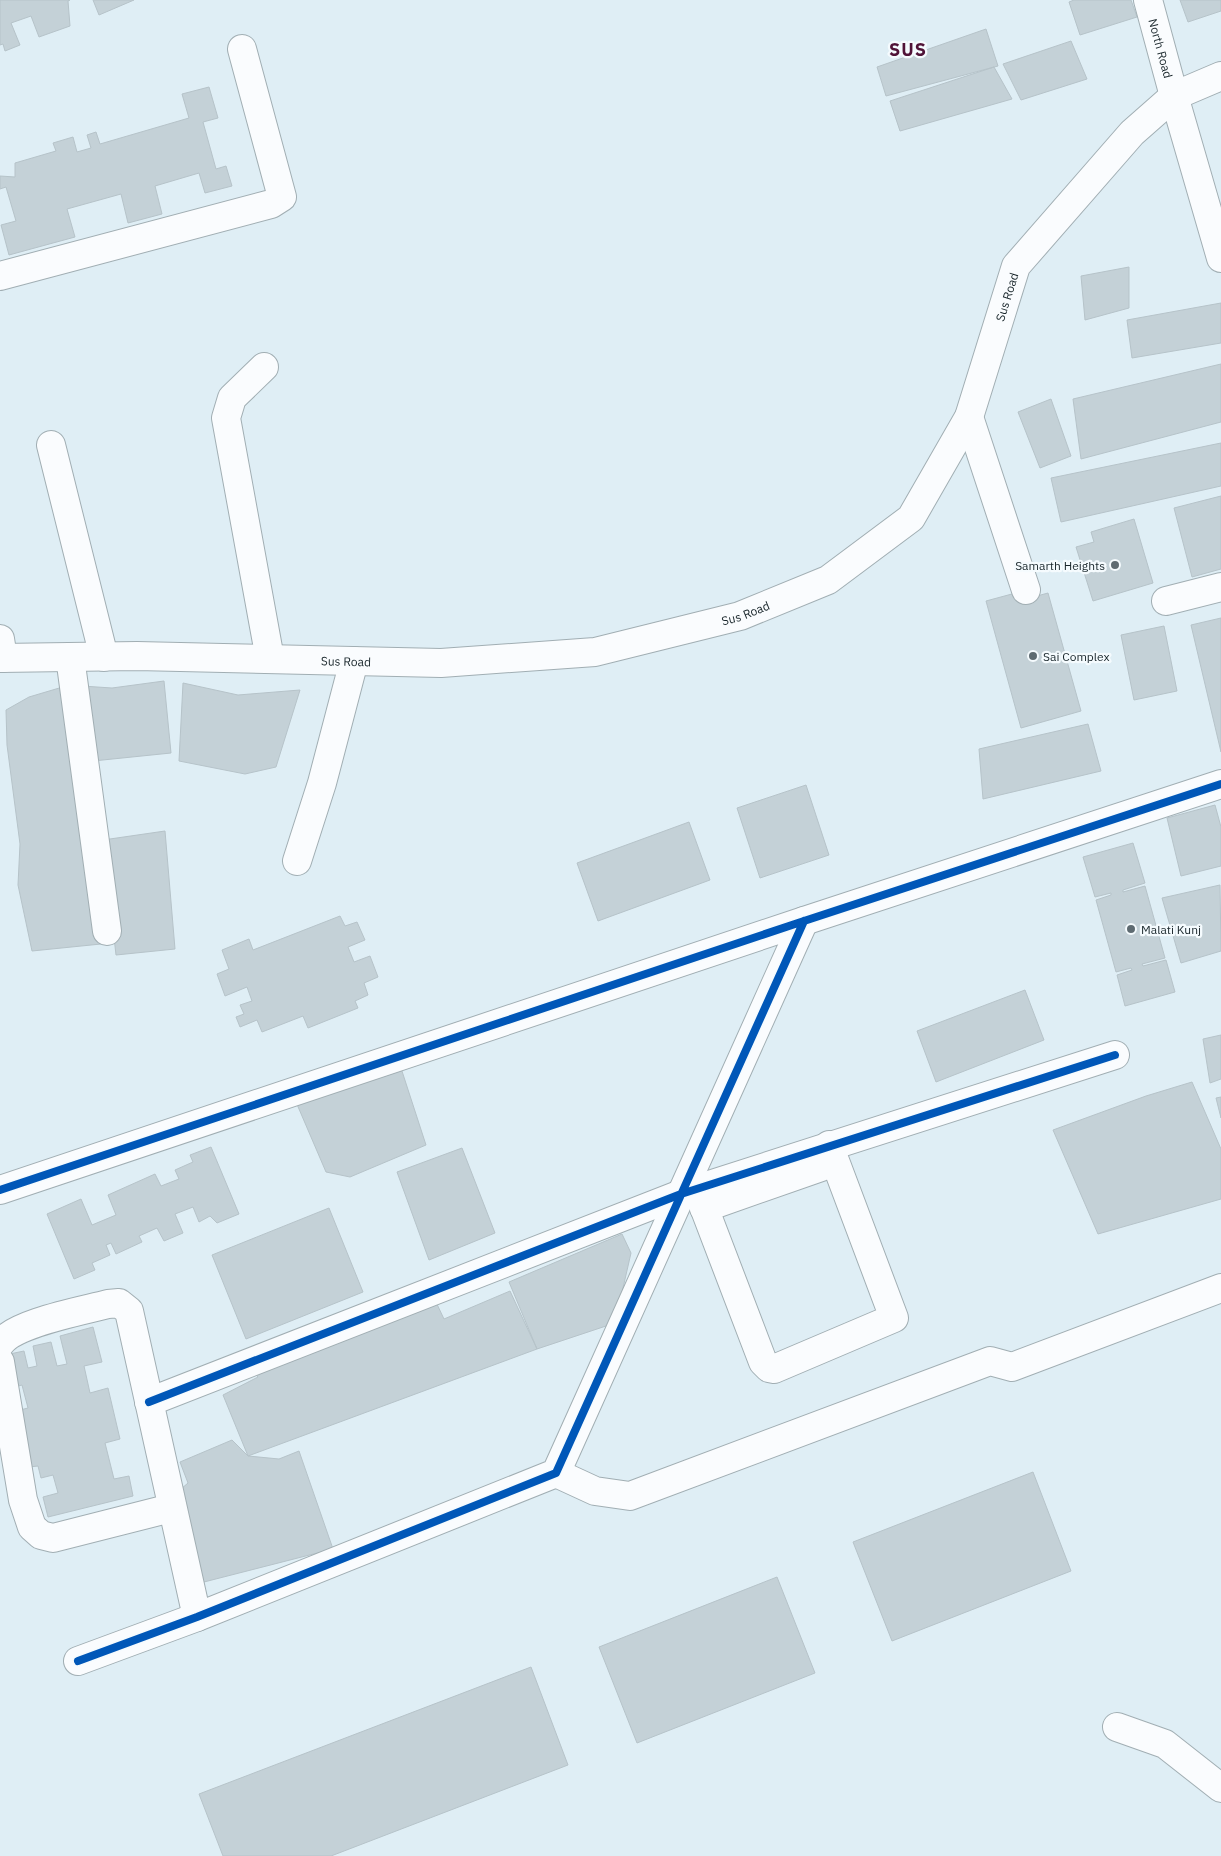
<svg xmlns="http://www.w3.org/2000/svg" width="1221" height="1856" font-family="'IBM Plex Sans',sans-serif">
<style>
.building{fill:#c4d1d7;stroke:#b6c3c9}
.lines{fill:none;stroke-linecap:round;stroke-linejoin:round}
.minor-casing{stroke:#a1aeb3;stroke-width:30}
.major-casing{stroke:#a1aeb3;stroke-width:30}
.minor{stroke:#fafcfe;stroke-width:28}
.major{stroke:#fafcfe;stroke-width:28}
.cycleway-casing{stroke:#f5fbfe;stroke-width:11}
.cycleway{stroke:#0057b8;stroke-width:8}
.poi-dot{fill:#5e6b71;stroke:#f5fbfe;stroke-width:2}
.labels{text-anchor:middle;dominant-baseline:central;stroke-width:4.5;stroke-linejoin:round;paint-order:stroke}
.street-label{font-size:12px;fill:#18252a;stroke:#f5fbfe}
.poi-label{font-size:12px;fill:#18252a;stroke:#f5fbfe;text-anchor:start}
.district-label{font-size:18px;font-weight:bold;letter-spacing:1px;fill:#501337;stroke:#f5fbfe}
</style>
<rect width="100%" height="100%" fill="#dfeef5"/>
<path class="building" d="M 0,0 L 70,0 L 68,1 L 70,26 L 39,37 L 31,16 L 11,23 L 20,45 L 5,51 L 3,44 L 0,45 Z
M 93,0 L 134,0 L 99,15 Z
M 1074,0 L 1131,0 L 1137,17 L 1080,35 L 1069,2 Z
M 1180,0 L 1221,0 L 1221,11 L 1188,22 Z
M 986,29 L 998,66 L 886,96 L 877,67 Z
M 1071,41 L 1087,79 L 1021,100 L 1003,64 Z
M 994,67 L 1012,99 L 900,131 L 890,101 Z
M 209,87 L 218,118 L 203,122 L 216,169 L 226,166 L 232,186 L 205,193 L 199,173 L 155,186 L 162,214 L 128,223 L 121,194 L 67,209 L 75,237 L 9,255 L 1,225 L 16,221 L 6,187 L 0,189 L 0,176 L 15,177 L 15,163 L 56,151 L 53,143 L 73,137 L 77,152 L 91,148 L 87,135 L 96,132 L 100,144 L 189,118 L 182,94 Z
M 1129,267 L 1129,308 L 1085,320 L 1081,276 Z
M 1221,303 L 1221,343 L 1132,358 L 1127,320 Z
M 1221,364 L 1221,422 L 1081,459 L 1073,399 Z
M 1051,399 L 1071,456 L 1040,468 L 1018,412 Z
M 1221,443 L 1221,486 L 1061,522 L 1051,478 Z
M 1221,496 L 1221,569 L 1192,577 L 1174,508 Z
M 1134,519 L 1153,583 L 1093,601 L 1076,547 L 1094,542 L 1091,532 Z
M 1023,591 L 1026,599 L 1048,593 L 1081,711 L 1021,728 L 986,601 Z
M 1221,618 L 1221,752 L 1191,625 Z
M 1164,626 L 1177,691 L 1134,700 L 1121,635 Z
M 164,681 L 171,753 L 93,761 L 82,686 L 112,688 Z
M 183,683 L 238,695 L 300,690 L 276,767 L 245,774 L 179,761 Z
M 66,686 L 85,843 L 101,944 L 32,951 L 18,885 L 20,844 L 7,745 L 6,710 L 29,697 Z
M 1088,724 L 1101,771 L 983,799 L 979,749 Z
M 806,785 L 829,855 L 760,878 L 737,808 Z
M 1215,805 L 1221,827 L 1221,866 L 1181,876 L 1167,818 Z
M 689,822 L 710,880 L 598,921 L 577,863 Z
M 165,831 L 175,949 L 116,955 L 103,840 Z
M 1133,843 L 1145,883 L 1123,890 L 1123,892 L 1145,886 L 1165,958 L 1142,964 L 1143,966 L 1166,960 L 1175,992 L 1125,1006 L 1117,975 L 1132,970 L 1131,968 L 1116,972 L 1096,900 L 1111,895 L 1111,893 L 1095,897 L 1083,857 Z
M 1220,885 L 1221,951 L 1181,963 L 1162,898 Z
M 340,916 L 345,926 L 357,922 L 365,940 L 348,947 L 354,962 L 370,956 L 378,977 L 364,983 L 368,995 L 355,1001 L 358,1008 L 308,1028 L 303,1016 L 262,1032 L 257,1020 L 240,1027 L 236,1017 L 244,1014 L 240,1005 L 252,1001 L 247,987 L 225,996 L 217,974 L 229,969 L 222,950 L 249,939 L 253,950 Z
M 1025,990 L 1044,1040 L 936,1082 L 917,1031 Z
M 1221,1035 L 1221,1079 L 1210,1083 L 1203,1039 Z
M 400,1065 L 426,1145 L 350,1177 L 326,1172 L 296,1102 Z
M 1192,1082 L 1221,1149 L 1221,1199 L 1098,1234 L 1053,1130 L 1146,1096 Z
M 1221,1097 L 1221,1118 L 1216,1098 Z
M 211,1147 L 239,1214 L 217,1223 L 210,1216 L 199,1222 L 193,1207 L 175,1214 L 183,1233 L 164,1241 L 157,1228 L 139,1236 L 142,1242 L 116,1254 L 111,1243 L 106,1245 L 110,1255 L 92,1263 L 95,1270 L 74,1279 L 47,1214 L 81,1199 L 92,1225 L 116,1215 L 108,1195 L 155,1174 L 161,1186 L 179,1179 L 175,1170 L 193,1162 L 190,1155 Z
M 462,1148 L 495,1233 L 429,1260 L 397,1172 Z
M 329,1208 L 363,1292 L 246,1339 L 212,1255 Z
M 622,1234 L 631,1253 L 615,1323 L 537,1349 L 509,1282 Z
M 510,1291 L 537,1349 L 248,1456 L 223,1395 L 258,1377 L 250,1369 L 435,1300 L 444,1319 Z
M 93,1327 L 102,1362 L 84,1366 L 90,1393 L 108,1388 L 120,1439 L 105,1443 L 114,1479 L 129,1476 L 133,1496 L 48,1517 L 43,1497 L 58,1493 L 53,1475 L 41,1478 L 38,1466 L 29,1467 L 16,1411 L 28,1408 L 22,1385 L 8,1389 L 0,1356 L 24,1351 L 28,1368 L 37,1366 L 33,1346 L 51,1342 L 57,1366 L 67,1364 L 60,1336 Z
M 232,1440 L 248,1456 L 279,1459 L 299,1451 L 333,1549 L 204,1582 L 174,1495 L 188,1483 L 180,1462 Z
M 1033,1472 L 1071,1571 L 892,1641 L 853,1542 Z
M 777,1577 L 815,1673 L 637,1743 L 599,1647 Z
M 531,1667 L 568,1765 L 331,1856 L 223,1856 L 199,1794 Z"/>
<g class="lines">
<defs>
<g id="minor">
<path id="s1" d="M 1148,0 L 1174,96 L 1221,258"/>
<path d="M 0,276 L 271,204 L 282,197 L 242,49"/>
<path d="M 264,367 L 232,398 L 226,418 L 270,659"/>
<path d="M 969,417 L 1026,590"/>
<path d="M 51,445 L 104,657"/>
<path d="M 1166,601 L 1221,587"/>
<path d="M 0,639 L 3,658"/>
<path d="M 70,657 L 107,931"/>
<path d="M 297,861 L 322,783 L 354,661"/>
<path d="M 697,1189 L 763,1362 L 769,1368 L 774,1369 L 894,1318 L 829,1145"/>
<path d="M 0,1190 L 804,921 L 1221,784"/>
<path d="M 704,1208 L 821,1167"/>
<path d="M 0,1344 C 14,1323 82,1311 108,1304 L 119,1303 L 129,1311 L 197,1617"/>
<path d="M 0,1362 L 23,1500 L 32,1527 L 41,1535 L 53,1538 L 171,1508"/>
<path d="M 149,1402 L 681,1194 L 1115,1055"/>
<path d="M 556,1473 L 595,1491 L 630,1496 L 990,1361 L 1012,1367 L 1221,1288"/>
<path d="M 78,1661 L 197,1617 L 556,1473 L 804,921"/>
<path d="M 1117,1727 L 1165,1744 L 1221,1788"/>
</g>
<g id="major">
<path id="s2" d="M 0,658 L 137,656 L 441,663 L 595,652 L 740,616 L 828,580 L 911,518 L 969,417 L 1016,266 L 1132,133 L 1174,96 L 1221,76"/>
</g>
</defs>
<use href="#minor" class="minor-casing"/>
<use href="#major" class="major-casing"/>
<use href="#minor" class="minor"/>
<use href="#major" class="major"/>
<defs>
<path id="cycleway" d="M 0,1190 L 804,921 L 1221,784
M 149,1402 L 681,1194 L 1115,1055
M 78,1661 L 197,1617 L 556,1473 L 804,921"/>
</defs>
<use href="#cycleway" class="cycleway-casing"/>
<use href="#cycleway" class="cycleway"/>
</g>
<g class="poi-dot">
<circle cx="1115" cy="565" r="5"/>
<circle cx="1033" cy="656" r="5"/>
<circle cx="1131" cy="929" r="5"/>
</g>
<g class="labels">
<g class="street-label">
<text stroke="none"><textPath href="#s1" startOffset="50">North Road</textPath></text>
<text stroke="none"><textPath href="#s2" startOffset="1186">Sus Road</textPath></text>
<text stroke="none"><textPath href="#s2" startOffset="751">Sus Road</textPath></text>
<text stroke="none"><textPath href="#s2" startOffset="346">Sus Road</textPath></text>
</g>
<g class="poi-label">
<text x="1105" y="565" text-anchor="end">Samarth Heights</text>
<text x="1043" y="656">Sai Complex</text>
<text x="1141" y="929">Malati Kunj</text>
</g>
<g class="district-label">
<text x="908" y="49">SUS</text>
</g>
</g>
</svg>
